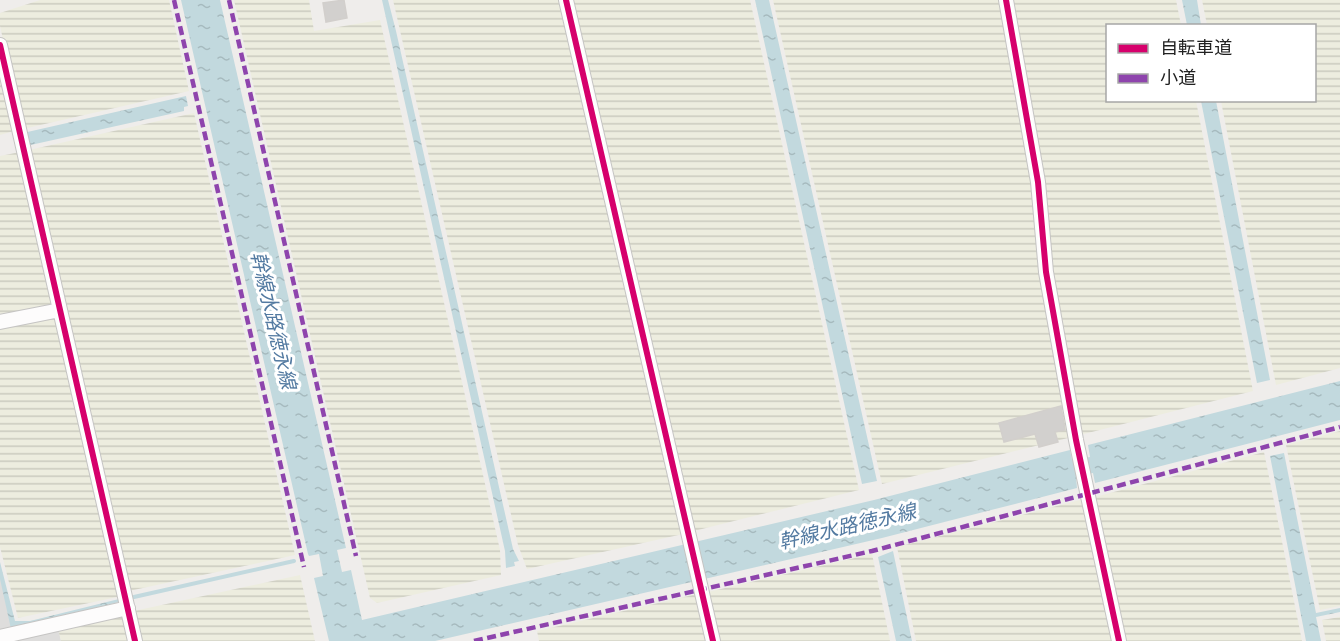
<svg xmlns="http://www.w3.org/2000/svg" width="1340" height="641" font-family="'IBM Plex Sans','Noto Sans JP',sans-serif">
<style>
.residential{fill:#dedddc}
.farmland{fill:url(#farmland-rules)}
.water{fill:url(#water-ripples)}
.lines{fill:none;stroke-linecap:round;stroke-linejoin:round}
.stream{stroke:#c2d9de;stroke-width:4}
.building{fill:#d2d0ce;stroke:#d2cfcc;stroke-width:1.5}
.minor-casing{stroke:#c5c4c3;stroke-width:16}
.minor{stroke:#fdfcfc;stroke-width:14}
.quiet{stroke:#8e44ad;stroke-width:4.5;stroke-dasharray:9 4.5;stroke-linecap:butt}
.cycleway-casing{stroke:#fff;stroke-width:10}
.cycleway{stroke:#d6006c;stroke-width:6}
.labels{text-anchor:middle;dominant-baseline:central;stroke-width:6;stroke-linejoin:round;paint-order:stroke}
.water-label{font-size:20px;font-style:italic;fill:#537aa1;stroke:#fff}
</style>
<defs>
<pattern id="farmland-rules" width="6" height="5" patternUnits="userSpaceOnUse" patternTransform="scale(1.5)"><rect width="6" height="5" fill="#ededdf"/><path d="M0 2.5h6" fill="none" stroke="#cbcbbf"/></pattern>
<pattern id="water-ripples" width="26" height="14" patternUnits="userSpaceOnUse" patternTransform="scale(1.5)"><rect width="26" height="14" fill="#c2d9de"/><path d="M2 4q2-2 4 0t4 0M15 11q2-2 4 0t4 0" fill="none" stroke="#a6babe"/></pattern>
</defs>
<rect width="100%" height="100%" fill="#efedeb"/>
<path class="residential" d="M 0,575 L 12,624 L 56,617 L 61,641 L 0,641 Z"/>
<path class="farmland" d="M 40,0 L 169,0 L 189,91 L 23,129 L 0,26 L 0,13 Z
M 234,0 L 309,0 L 314,31 L 380,20 L 500,550 L 501,575 L 377,603 L 370,598 Z
M 393,0 L 560,0 L 683,534 L 527,569 L 518,545 Z
M 573,0 L 750,0 L 859,490 L 694,531 Z
M 773,0 L 1001,0 L 1034,183 L 1072,437 L 882,484 Z
M 1012,0 L 1176,0 L 1181,25 L 1108,26 L 1108,100 L 1196,101 L 1253,391 L 1080,435 L 1051,273 Z
M 1202,0 L 1340,0 L 1340,368 L 1276,385 L 1221,101 L 1314,100 L 1314,26 L 1207,25 Z
M 0,67 L 14,131 L 0,135 Z
M 194,113 L 295,555 L 129,591 L 29,150 Z
M 20,152 L 56,305 L 0,317 L 0,156 Z
M 58,316 L 122,596 L 18,618 L 0,547 L 0,328 Z
M 1340,431 L 1340,606 L 1320,610 L 1286,445 Z
M 1264,452 L 1302,641 L 1124,641 L 1095,497 Z
M 1084,499 L 1113,641 L 916,641 L 897,547 Z
M 872,554 L 890,641 L 719,641 L 708,592 Z
M 300,575 L 315,641 L 140,641 L 134,611 Z
M 697,594 L 708,641 L 539,641 L 537,631 Z
M 125,614 L 132,641 L 61,641 L 58,629 Z
M 1340,617 L 1340,641 L 1326,641 L 1322,620 Z"/>
<path class="water" d="M 181,0 L 220,0 L 346,548 L 337,550 L 342,572 L 351,570 L 362,620 L 874,500 L 1070,450 L 1072,460 L 1090,457 L 1088,445 L 1340,381 L 1340,420 L 1095,483 L 1093,473 L 1076,477 L 1077,488 L 882,538 L 435,641 L 329,641 L 314,578 L 323,576 L 319,554 L 309,556 L 308,554 Z
M 382,0 L 388,0 L 396,31 L 513,549 L 519,561 L 514,562 L 515,566 L 506,568 L 505,551 Z
M 755,0 L 769,0 L 877,481 L 862,484 Z
M 1182,0 L 1197,0 L 1201,25 L 1187,25 Z
M 186,96 L 188,106 L 184,107 L 184,111 L 26,146 L 23,133 Z
M 1201,101 L 1216,101 L 1270,380 L 1257,383 Z
M 1284,453 L 1316,613 L 1340,608 L 1340,612 L 1316,617 L 1321,641 L 1306,641 L 1270,456 Z
M 893,551 L 912,641 L 896,641 L 878,557 Z
M 0,562 L 15,621 L 30,621 L 119,599 L 119,602 L 11,629 L 0,579 Z"/>
<g class="lines">
<path class="stream" d="M 134,597 L 294,561"/>
</g>
<path class="building" d="M 344,0 L 347,18 L 326,22 L 323,3 Z
M 1061,406 L 1065,430 L 1055,432 L 1058,442 L 1039,447 L 1035,434 L 1004,442 L 999,423 Z"/>
<g class="lines">
<defs>
<path id="minor" d="M 566,0 L 713,641
M 1006,0 L 1038,182 L 1046,272 L 1076,440 L 1119,641
M 0,45 L 135,641
M 0,322 L 60,310
M 0,637 L 128,608"/>
</defs>
<use href="#minor" class="minor-casing"/>
<use href="#minor" class="minor"/>
<path class="quiet" d="M 174,0 L 304,567
M 229,0 L 356,556
M 474,641 L 872,551 L 1340,427"/>
<defs>
<path id="cycleway" d="M 566,0 L 713,641
M 1006,0 L 1038,182 L 1046,272 L 1076,440 L 1119,641
M 0,45 L 135,641"/>
</defs>
<use href="#cycleway" class="cycleway-casing"/>
<use href="#cycleway" class="cycleway"/>
</g>
<g class="labels">
<g class="water-label">
<text transform="translate(274 320) rotate(77)">幹線水路徳永線</text>
<text transform="translate(847 526) rotate(-13)">幹線水路徳永線</text>
</g>
</g>
<rect x="1106" y="24" width="210" height="78" fill="#ffffff" stroke="#a6a6a6" stroke-width="1.5"/>
<rect x="1118" y="44" width="30" height="9" fill="#d6006c" stroke="#a6a6a6" stroke-width="1.5"/>
<text x="1160" y="54" font-size="18" fill="#212121">自転車道</text>
<rect x="1118" y="74" width="30" height="9" fill="#8e44ad" stroke="#a6a6a6" stroke-width="1.5"/>
<text x="1160" y="84" font-size="18" fill="#212121">小道</text>
</svg>
